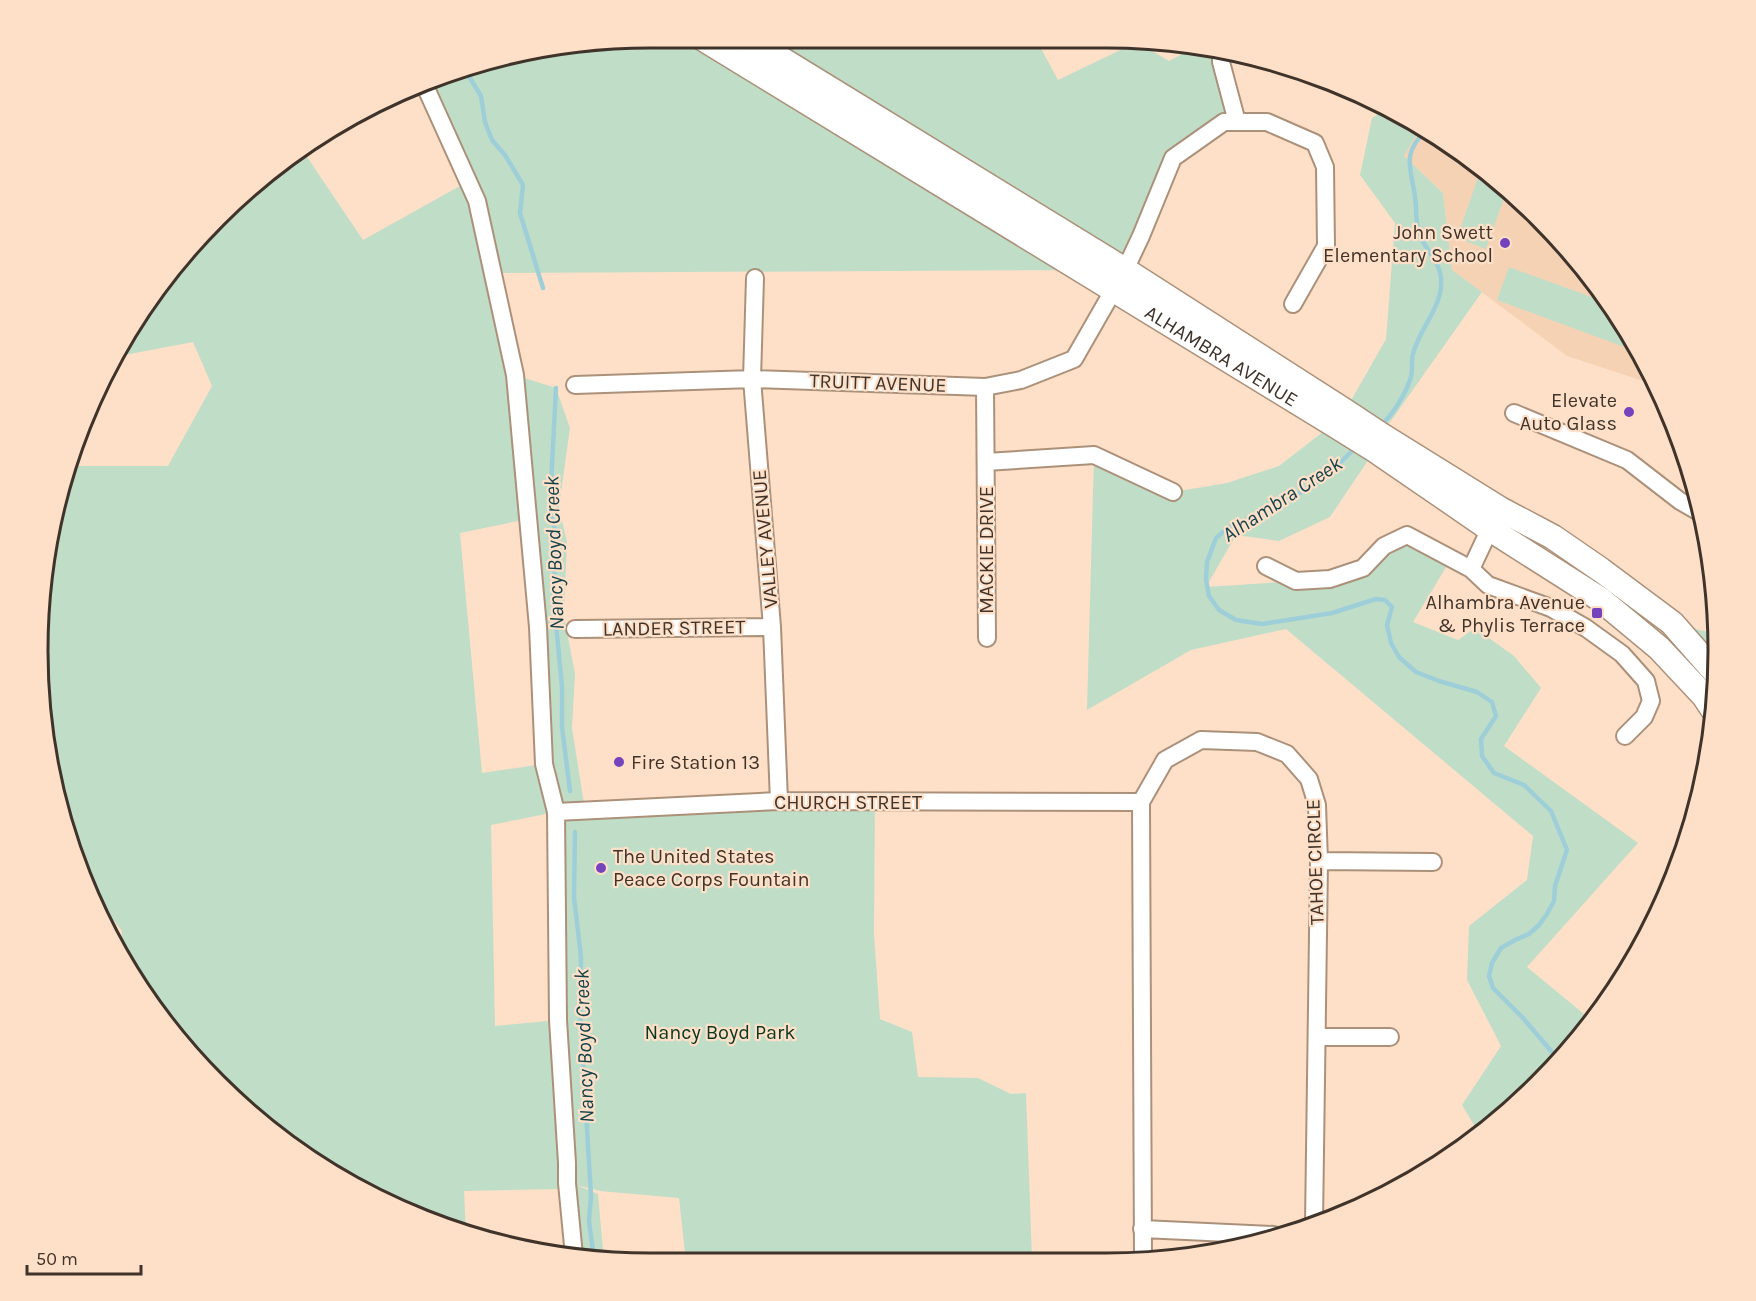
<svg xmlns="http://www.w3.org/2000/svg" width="1756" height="1301" font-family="Karla,sans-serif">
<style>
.built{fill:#f6d2b5}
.green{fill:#c0ddc7;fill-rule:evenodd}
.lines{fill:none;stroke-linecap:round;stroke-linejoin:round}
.stream{stroke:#9ecfd9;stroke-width:4.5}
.minor-casing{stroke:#ac917a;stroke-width:20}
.secondary-casing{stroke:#ac917a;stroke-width:27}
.minor{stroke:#fff;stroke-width:16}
.secondary{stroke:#fff;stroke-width:24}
.poi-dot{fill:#7544bc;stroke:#fee0c8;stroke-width:2}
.labels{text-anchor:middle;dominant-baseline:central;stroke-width:4.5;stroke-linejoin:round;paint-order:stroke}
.poi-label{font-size:20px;fill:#3f332a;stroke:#fee0c8;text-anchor:end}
.street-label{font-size:20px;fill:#3f332a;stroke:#fee0c8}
.park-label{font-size:20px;fill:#09361c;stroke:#fee0c8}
.water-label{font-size:21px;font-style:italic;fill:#15424a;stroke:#fee0c8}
.rim{fill:none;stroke:#3f332a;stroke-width:3}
</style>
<rect width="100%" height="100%" fill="#fee0c8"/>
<path class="built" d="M 1431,133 L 1446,141 L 1539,217 L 1592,278 L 1655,380 L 1658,386 L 1567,356 L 1452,270 L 1443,193 L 1404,156 L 1416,136 Z"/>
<path class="green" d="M 650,38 L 702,38 L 1084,270 L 493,273 L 515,375 L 556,388 L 570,428 L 559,507 L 567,542 L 564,616 L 575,674 L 572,728 L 585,810 L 875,802 L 874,934 L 880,1019 L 912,1032 L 918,1077 L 978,1078 L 1011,1094 L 1026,1093 L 1032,1259 L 686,1262 L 679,1198 L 600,1191 L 576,1185 L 598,1194 L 604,1261 L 581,1257 L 580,1226 L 574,1193 L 561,1189 L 464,1191 L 466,1232 L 344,1182 L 247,1112 L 164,1023 L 121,949 L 122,931 L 82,880 L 49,770 L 39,691 L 49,531 L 71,466 L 168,466 L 212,386 L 193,342 L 114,357 L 141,310 L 217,217 L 303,151 L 363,240 L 467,182 L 425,86 L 492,58 ZM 528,519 L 543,764 L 482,773 L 460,533 ZM 556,812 L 558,1020 L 495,1026 L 491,825 Z
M 754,38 L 1036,39 L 1058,80 L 1137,42 L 1169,61 L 1195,47 L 1221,51 L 1237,122 L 1173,158 L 1125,270 Z
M 1387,109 L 1431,133 L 1416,136 L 1404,156 L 1443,193 L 1452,270 L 1482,292 L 1381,435 L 1345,411 L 1386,339 L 1395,223 L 1360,175 L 1372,118 Z
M 1481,169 L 1507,190 L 1486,249 L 1457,238 Z
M 1509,267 L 1608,303 L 1638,352 L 1497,300 Z
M 1333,424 L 1375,450 L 1330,517 L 1279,541 L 1236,535 L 1206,587 L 1330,579 L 1407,535 L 1451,559 L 1413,622 L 1458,640 L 1475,628 L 1514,656 L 1541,688 L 1504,746 L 1638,843 L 1527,967 L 1584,1014 L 1559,1062 L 1480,1135 L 1462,1105 L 1501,1046 L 1467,980 L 1469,926 L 1527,880 L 1533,836 L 1286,629 L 1191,650 L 1087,710 L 1094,455 L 1173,492 L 1227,483 L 1279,466 Z
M 1672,623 L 1716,634 L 1715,672 Z"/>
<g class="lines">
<path class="stream" d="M 465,70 L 481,96 L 485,122 L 492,140 L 505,155 L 523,185 L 520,213 L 543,288
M 556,388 L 551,484 L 551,515 L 557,537 L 553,592 L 562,687 L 562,727 L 570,791
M 1380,426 C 1393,415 1406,393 1411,377 C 1413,369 1411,361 1413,354 C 1419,328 1444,306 1441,278 C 1439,260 1425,250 1419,233 C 1415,222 1417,208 1415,197 C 1411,167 1401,155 1426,130
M 1355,448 L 1330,473 L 1312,486 L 1276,506 L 1229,527 L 1216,538 L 1207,562 L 1206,580 L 1209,596 L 1219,610 L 1236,620 L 1262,624 L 1332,613 L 1376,599 L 1385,600 L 1392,607 L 1387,625 L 1391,643 L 1399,657 L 1416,672 L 1439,681 L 1477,692 L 1492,702 L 1496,716 L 1481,739 L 1482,756 L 1494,773 L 1524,785 L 1551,811 L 1567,850 L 1555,886 L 1554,901 L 1547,914 L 1539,925 L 1529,934 L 1515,940 L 1501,948 L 1492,963 L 1489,976 L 1493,988 L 1523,1018 L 1557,1058 L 1558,1063
M 575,832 L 574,897 L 581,957 L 580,1011 L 591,1196 L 589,1221 L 594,1259"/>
<defs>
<path id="minor" d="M 1221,51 L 1221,62 L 1237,122
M 425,86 L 477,201 L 515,375 L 538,627 L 544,764 L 556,812 L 558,1020 L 567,1163 L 567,1183 L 574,1256
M 755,278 L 752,379 L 772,627 L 779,801
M 575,385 L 752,379 L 985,387 L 1021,380 L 1074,359 L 1125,270 L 1141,236 L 1173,158 L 1224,122 L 1267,122 L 1315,143 L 1325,167 L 1326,246 L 1293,304
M 985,387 L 987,638
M 1514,413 L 1627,460 L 1680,501 L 1701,513
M 986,462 L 1094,455 L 1173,492
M 1494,520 L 1471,569 L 1488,585 L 1551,608 L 1586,628 L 1622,654 L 1646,681 L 1651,701 L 1644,717 L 1625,736
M 1266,566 L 1296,581 L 1330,579 L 1363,568 L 1384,546 L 1407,535 L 1471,569
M 575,629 L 772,627
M 556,812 L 779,801 L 1141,802
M 1319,861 L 1433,862
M 1317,1037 L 1390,1037
M 1142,1229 L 1274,1235
M 1143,1259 L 1141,802 L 1165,760 L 1201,740 L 1257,742 L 1287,754 L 1309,779 L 1317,805 L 1319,861 L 1314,1224"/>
<g id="secondary">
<path id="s1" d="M 702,38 L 1333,424 L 1375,450 L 1490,529 L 1600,599 L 1659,648 L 1704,696 L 1714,711"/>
<path d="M 747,38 L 1125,270 L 1345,411 L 1381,435 L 1500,509 L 1553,537 L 1601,570 L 1672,623 L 1715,672"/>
</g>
</defs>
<use href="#minor" class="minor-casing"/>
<use href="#secondary" class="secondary-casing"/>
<use href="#minor" class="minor"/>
<use href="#secondary" class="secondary"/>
</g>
<g class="poi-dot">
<circle cx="1505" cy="243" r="6"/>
<circle cx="1629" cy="412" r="6"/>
<rect x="1591" y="607" width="12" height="12" rx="3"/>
<circle cx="619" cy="762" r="6"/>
<circle cx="601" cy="868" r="6"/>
</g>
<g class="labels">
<g class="poi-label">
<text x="1493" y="232">John Swett<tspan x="1493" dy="23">Elementary School</tspan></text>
<text x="1617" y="400">Elevate<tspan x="1617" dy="23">Auto Glass</tspan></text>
<text x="1585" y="602">Alhambra Avenue<tspan x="1585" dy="23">&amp; Phylis Terrace</tspan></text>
<text x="631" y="762" text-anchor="start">Fire Station 13</text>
<text x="613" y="856" text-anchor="start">The United States<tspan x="613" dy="23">Peace Corps Fountain</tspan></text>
</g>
<g class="street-label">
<text stroke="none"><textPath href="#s1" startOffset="609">ALHAMBRA AVENUE</textPath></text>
<text transform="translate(878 383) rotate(2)">TRUITT AVENUE</text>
<text transform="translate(765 539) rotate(-95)">VALLEY AVENUE</text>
<text transform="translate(986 550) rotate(-90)">MACKIE DRIVE</text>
<text transform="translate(674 628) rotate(-1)">LANDER STREET</text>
<text x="848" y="802">CHURCH STREET</text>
<text transform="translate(1315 862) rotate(-92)">TAHOE CIRCLE</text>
</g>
<g class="park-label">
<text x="720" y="1032">Nancy Boyd Park</text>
</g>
<g class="water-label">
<text transform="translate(1282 499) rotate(-33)">Alhambra Creek</text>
<text transform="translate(554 553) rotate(-92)">Nancy Boyd Creek</text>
<text transform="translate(584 1046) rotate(-92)">Nancy Boyd Creek</text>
</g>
</g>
<path d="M0 0H1756V1301H0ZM650 48H1106A602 602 0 0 1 1708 650V651A602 602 0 0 1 1106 1253H650A602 602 0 0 1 48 651V650A602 602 0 0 1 650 48Z" fill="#fee0c8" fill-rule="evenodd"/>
<path class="rim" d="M650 48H1106A602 602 0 0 1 1708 650V651A602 602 0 0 1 1106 1253H650A602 602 0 0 1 48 651V650A602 602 0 0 1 650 48Z"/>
<path d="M27 1265v9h114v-9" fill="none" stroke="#3f332a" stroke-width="3"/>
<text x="36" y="1265" font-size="18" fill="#3f332a" stroke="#fee0c8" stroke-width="4.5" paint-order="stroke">50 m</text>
</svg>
